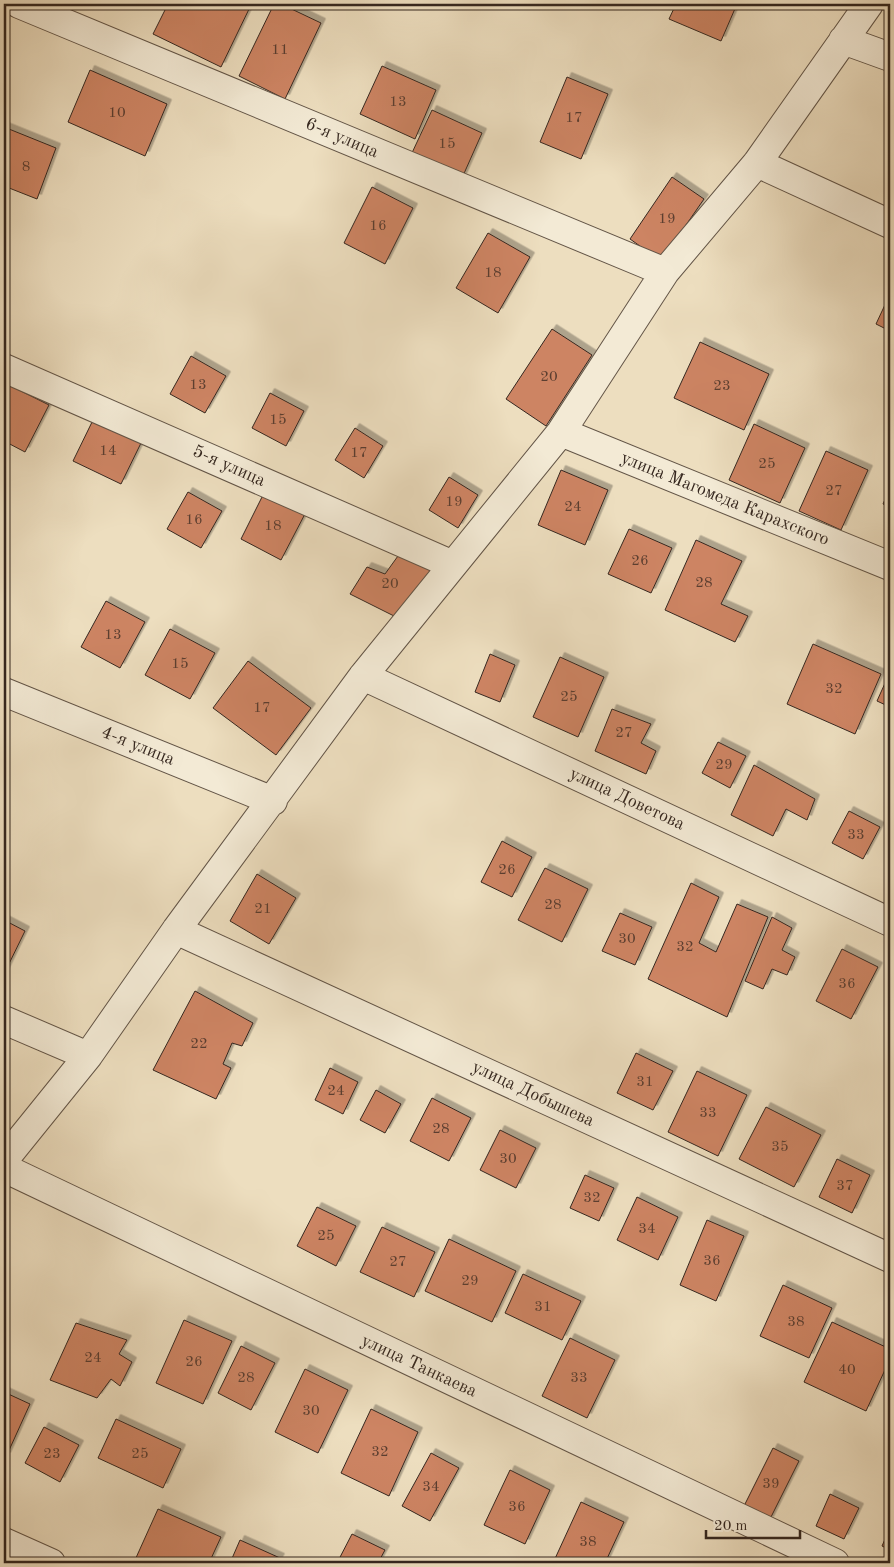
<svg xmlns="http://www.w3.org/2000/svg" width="894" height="1567" font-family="'Old Standard TT',serif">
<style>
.building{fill:#cd8464;stroke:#35271f;filter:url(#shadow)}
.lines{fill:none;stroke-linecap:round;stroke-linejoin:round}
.street-casing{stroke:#635547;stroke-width:30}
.street{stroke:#f3ead5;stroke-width:28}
.labels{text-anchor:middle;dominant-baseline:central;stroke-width:4;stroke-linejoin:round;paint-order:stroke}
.number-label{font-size:15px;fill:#5b3e30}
.street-label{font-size:18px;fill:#35271f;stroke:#f3ead5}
</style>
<defs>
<filter id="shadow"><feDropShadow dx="4.5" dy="-4.5" stdDeviation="0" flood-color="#0004"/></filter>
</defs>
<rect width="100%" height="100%" fill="#eddebf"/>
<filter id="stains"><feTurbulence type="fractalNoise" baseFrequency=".004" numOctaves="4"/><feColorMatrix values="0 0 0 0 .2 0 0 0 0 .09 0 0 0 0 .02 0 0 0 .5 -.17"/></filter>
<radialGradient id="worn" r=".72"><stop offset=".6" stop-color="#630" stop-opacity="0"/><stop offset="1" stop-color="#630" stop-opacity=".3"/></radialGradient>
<path class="building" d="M 168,4 L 249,4 L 251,5 L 221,67 L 153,34 Z
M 274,4 L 281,4 L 321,23 L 285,99 L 239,76 Z
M 676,4 L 737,4 L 721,41 L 669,19 Z
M 382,66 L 436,90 L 415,139 L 360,114 Z
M 90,70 L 167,104 L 145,156 L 68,122 Z
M 567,77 L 608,94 L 581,159 L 540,142 Z
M 432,110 L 482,133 L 462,178 L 411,155 Z
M 4,127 L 56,148 L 37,199 L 4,186 Z
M 672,177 L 704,199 L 661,261 L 630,239 Z
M 372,187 L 413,208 L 385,264 L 344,243 Z
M 488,233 L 530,257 L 498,313 L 456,288 Z
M 890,294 L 890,331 L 876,324 Z
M 552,329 L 592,355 L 546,426 L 506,399 Z
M 700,342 L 769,374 L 744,430 L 674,398 Z
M 191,356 L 226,376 L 205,413 L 170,394 Z
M 7,384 L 49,405 L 25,452 L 4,441 L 4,391 Z
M 270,393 L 304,411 L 286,446 L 252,428 Z
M 94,418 L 142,441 L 121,484 L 73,461 Z
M 754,424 L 805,448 L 780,503 L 729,480 Z
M 355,428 L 383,446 L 364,478 L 335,460 Z
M 826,451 L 868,470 L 841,530 L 799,511 Z
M 561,470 L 608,490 L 585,545 L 538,525 Z
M 449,477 L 478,495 L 458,528 L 429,510 Z
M 890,488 L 890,507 L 883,504 Z
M 265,491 L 306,512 L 281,560 L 241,539 Z
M 188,492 L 222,511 L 201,548 L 167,529 Z
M 629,529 L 672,548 L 651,593 L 608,574 Z
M 696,540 L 742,561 L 721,604 L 748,616 L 735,642 L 665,610 Z
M 403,549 L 436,570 L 396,617 L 350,594 L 367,567 L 385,574 Z
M 106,601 L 145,622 L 120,668 L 81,647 Z
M 170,629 L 215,653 L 190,699 L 145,675 Z
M 813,644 L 881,674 L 855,734 L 787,704 Z
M 490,654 L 515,665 L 500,702 L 475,692 Z
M 560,657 L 604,677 L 578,737 L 533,717 Z
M 248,661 L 311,708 L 276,755 L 213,708 Z
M 890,672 L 890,707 L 877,701 Z
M 612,709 L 651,724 L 641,743 L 656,751 L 646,774 L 595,751 Z
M 718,742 L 746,756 L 730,788 L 702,773 Z
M 754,765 L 815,799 L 807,820 L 786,809 L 773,836 L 731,815 Z
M 849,811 L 880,827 L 863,859 L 832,843 Z
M 502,841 L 532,857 L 512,897 L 481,882 Z
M 545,868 L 588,889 L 562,942 L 518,920 Z
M 257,874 L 296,898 L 269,944 L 230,921 Z
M 691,883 L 719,897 L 699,943 L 716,952 L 737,904 L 768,917 L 727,1017 L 648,979 Z
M 620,913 L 652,927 L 635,965 L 602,951 Z
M 772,917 L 792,928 L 782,950 L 795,957 L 787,975 L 772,969 L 763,989 L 745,981 Z
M 4,920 L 25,931 L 4,974 Z
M 842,949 L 878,967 L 851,1019 L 816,1001 Z
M 195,991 L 253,1023 L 242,1046 L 232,1043 L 223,1064 L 231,1068 L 216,1099 L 153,1070 Z
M 636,1053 L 673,1071 L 653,1110 L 617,1093 Z
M 330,1068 L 358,1082 L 343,1114 L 315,1100 Z
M 697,1071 L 747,1095 L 718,1156 L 668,1132 Z
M 376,1090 L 401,1104 L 385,1133 L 360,1120 Z
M 432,1098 L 471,1118 L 449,1161 L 410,1141 Z
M 766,1107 L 821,1135 L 794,1187 L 739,1159 Z
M 500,1130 L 536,1148 L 516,1188 L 480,1170 Z
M 837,1159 L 870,1175 L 852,1213 L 819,1197 Z
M 585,1175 L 614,1188 L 599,1221 L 570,1208 Z
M 637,1197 L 678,1217 L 658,1260 L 617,1240 Z
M 317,1207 L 356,1226 L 336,1266 L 297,1246 Z
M 707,1220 L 744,1236 L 716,1301 L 680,1285 Z
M 382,1227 L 435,1252 L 414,1297 L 360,1272 Z
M 449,1239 L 516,1271 L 492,1322 L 425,1291 Z
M 523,1274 L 581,1301 L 562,1340 L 505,1313 Z
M 783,1285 L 832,1308 L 809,1358 L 760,1336 Z
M 184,1320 L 232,1341 L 203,1404 L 156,1383 Z
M 832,1322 L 890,1349 L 890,1359 L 866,1411 L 804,1382 Z
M 76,1323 L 127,1340 L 119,1354 L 132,1362 L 120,1386 L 111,1379 L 97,1398 L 50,1380 Z
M 570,1338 L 615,1360 L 587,1418 L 542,1396 Z
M 241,1346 L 275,1363 L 251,1410 L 218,1393 Z
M 305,1369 L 348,1390 L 318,1453 L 275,1432 Z
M 4,1392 L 30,1404 L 6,1457 L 4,1456 Z
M 371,1409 L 418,1432 L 389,1496 L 341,1473 Z
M 116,1419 L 181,1449 L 163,1488 L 98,1458 Z
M 44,1427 L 79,1445 L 60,1482 L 25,1463 Z
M 773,1448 L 799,1461 L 769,1521 L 743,1508 Z
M 431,1453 L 459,1468 L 430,1521 L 402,1506 Z
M 510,1470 L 550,1490 L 525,1544 L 484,1525 Z
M 830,1494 L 859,1508 L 844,1539 L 816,1526 Z
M 581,1502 L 624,1522 L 605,1563 L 553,1563 Z
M 158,1509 L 221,1537 L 209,1563 L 142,1563 L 135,1560 Z
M 890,1528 L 890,1550 L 882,1546 Z
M 352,1534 L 385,1550 L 378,1563 L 337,1563 Z
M 240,1540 L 280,1558 L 277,1563 L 230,1563 Z"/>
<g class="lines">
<defs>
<path id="street" d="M 19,4 L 665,272
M 843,40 L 890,57
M 757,163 L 890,224
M 4,368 L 453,565
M 561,432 L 890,566
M 363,676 L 890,922
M 4,692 L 273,801
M 176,930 L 890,1258
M 4,1020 L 88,1056
M 4,1160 L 88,1056 L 176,930 L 363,676 L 561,432 L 665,272 L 757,163 L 869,4
M 4,1168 L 835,1563
M 4,1542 L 51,1563"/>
</defs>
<use href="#street" class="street-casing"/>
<use href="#street" class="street"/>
</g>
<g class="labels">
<g class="number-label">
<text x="280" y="50">11</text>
<text x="398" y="102">13</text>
<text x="117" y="113">10</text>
<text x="574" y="118">17</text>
<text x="447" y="144">15</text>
<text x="26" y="167">8</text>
<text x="667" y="219">19</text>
<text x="378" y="226">16</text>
<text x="493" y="273">18</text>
<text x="549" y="377">20</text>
<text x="198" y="385">13</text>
<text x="722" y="386">23</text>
<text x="278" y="420">15</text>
<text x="108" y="451">14</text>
<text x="359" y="453">17</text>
<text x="767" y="464">25</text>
<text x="834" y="491">27</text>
<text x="454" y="502">19</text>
<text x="573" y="507">24</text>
<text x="194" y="520">16</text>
<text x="273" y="526">18</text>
<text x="640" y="561">26</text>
<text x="704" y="583">28</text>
<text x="390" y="584">20</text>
<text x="113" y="635">13</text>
<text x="180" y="664">15</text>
<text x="834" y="689">32</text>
<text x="569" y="697">25</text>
<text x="262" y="708">17</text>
<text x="624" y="733">27</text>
<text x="724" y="765">29</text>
<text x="856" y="835">33</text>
<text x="507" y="870">26</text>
<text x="553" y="905">28</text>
<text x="263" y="909">21</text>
<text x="627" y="939">30</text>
<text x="685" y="947">32</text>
<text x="847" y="984">36</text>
<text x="199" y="1044">22</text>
<text x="645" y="1082">31</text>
<text x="336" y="1091">24</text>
<text x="708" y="1113">33</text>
<text x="441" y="1129">28</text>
<text x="780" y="1147">35</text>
<text x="508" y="1159">30</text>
<text x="845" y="1186">37</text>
<text x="592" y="1198">32</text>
<text x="647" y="1229">34</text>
<text x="326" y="1236">25</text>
<text x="712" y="1261">36</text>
<text x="398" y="1262">27</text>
<text x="470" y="1281">29</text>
<text x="543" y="1307">31</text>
<text x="796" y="1322">38</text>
<text x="93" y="1358">24</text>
<text x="194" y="1362">26</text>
<text x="847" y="1370">40</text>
<text x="246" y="1378">28</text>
<text x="579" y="1378">33</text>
<text x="311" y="1411">30</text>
<text x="380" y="1452">32</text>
<text x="52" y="1454">23</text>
<text x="140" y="1454">25</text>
<text x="771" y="1484">39</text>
<text x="431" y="1487">34</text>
<text x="517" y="1507">36</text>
<text x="588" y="1542">38</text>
</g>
<g class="street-label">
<text transform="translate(342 138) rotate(23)">6-я улица</text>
<text transform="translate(229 466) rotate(24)">5-я улица</text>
<text transform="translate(725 499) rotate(22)">улица Магомеда Карахского</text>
<text transform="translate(138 746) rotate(22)">4-я улица</text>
<text transform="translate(627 799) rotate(25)">улица Доветова</text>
<text transform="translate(533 1094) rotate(25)">улица Добышева</text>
<text transform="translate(419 1366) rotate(25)">улица Танкаева</text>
</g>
</g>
<rect width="894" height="1567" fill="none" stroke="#eddebf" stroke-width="20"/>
<rect x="5" y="5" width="884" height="1557" fill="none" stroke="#35271f" stroke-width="2.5"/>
<rect x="10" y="10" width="874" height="1547" fill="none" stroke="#35271f"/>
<path d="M706 1530v8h94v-8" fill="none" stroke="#35271f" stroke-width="2.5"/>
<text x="714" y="1530" font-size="15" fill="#35271f" stroke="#f3ead5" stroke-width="4" paint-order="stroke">20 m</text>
<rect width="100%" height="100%" filter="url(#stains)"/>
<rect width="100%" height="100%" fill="url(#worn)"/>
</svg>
